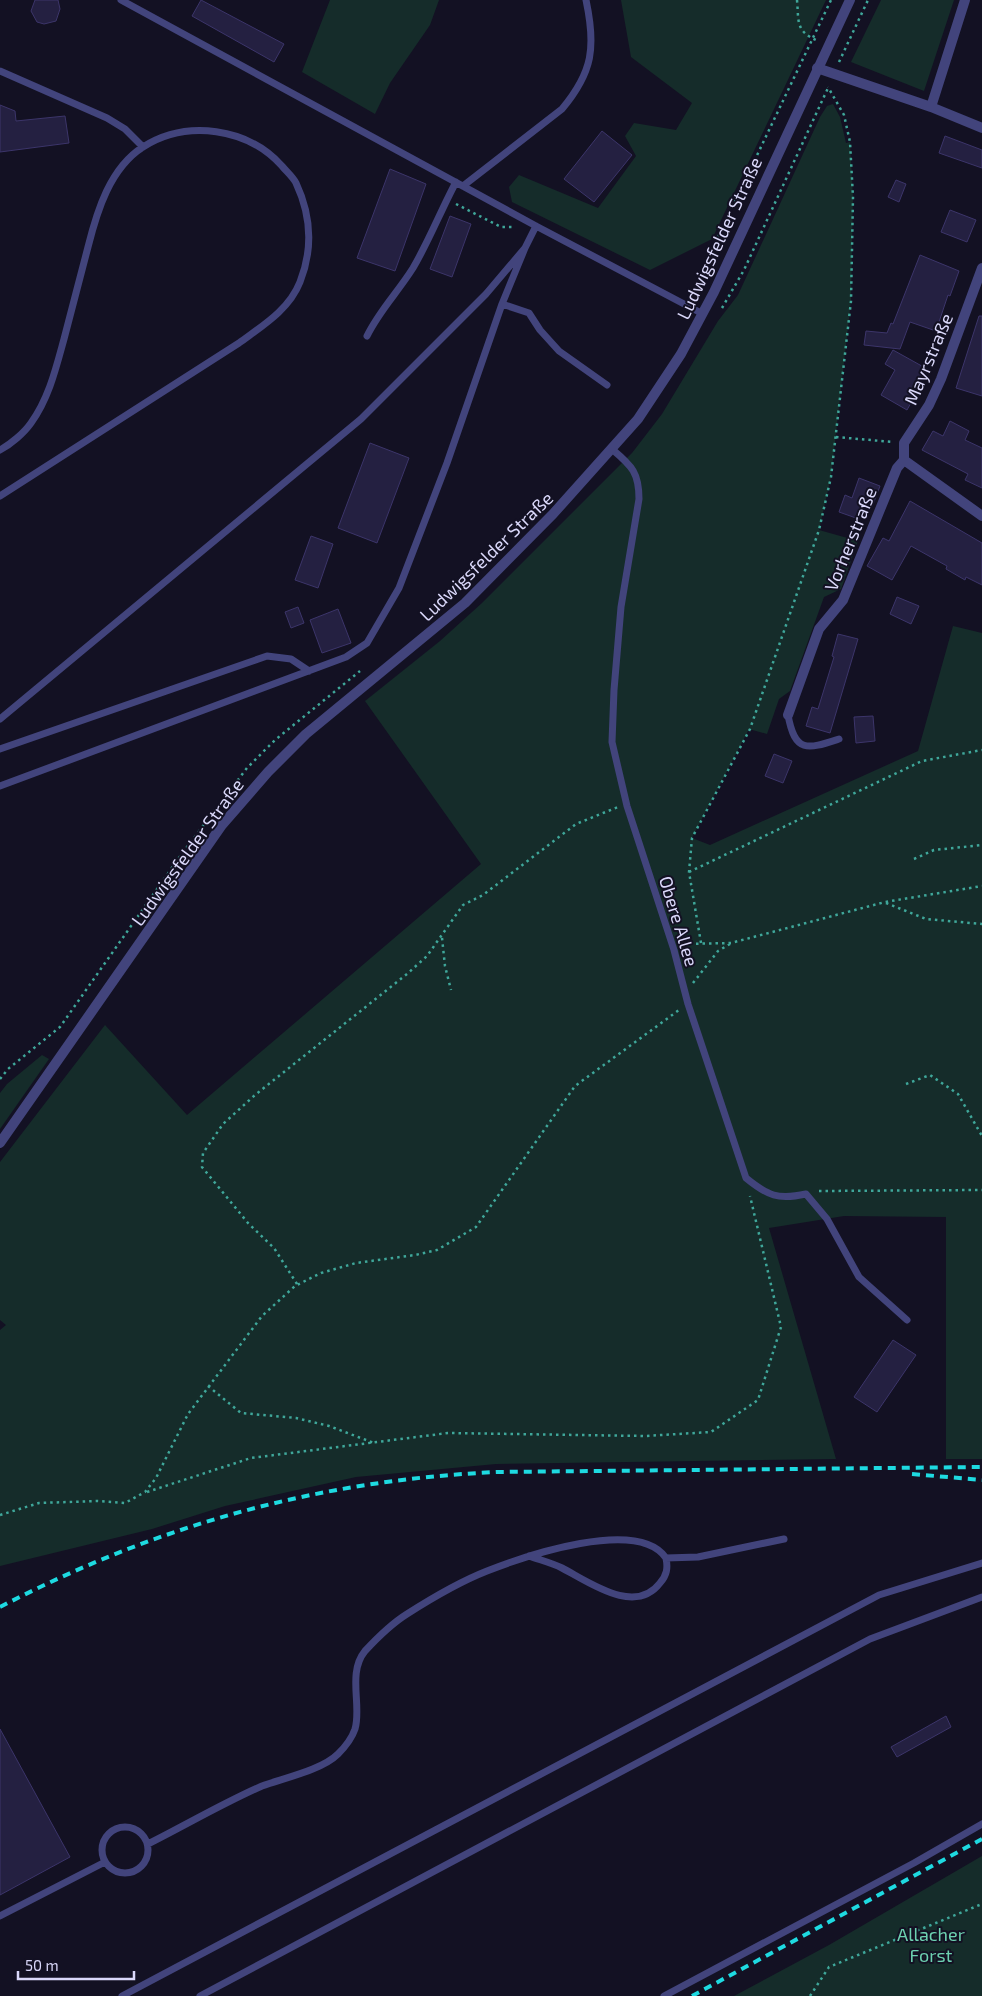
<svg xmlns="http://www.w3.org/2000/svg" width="982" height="1996" font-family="'Exo 2',sans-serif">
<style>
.green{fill:#152c2a}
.building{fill:#242041;stroke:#3c356a}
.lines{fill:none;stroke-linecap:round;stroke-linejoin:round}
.path{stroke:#3fa79a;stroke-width:2.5;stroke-dasharray:2.5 4;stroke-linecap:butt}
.service{stroke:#42447c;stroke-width:7}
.minor{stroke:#42447c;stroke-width:10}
.tertiary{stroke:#42447c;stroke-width:10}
.rail{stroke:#1edae1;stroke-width:4;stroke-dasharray:8 6;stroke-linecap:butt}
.labels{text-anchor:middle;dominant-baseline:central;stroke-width:4;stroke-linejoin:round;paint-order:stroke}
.street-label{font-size:18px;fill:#dad8fa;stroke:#131123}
.park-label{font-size:18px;fill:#6dd1b1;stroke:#131123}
</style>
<rect width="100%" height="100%" fill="#131123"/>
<path class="green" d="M 330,0 L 439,0 L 430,25 L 390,83 L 375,114 L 302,72 Z
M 621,0 L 826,0 L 712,239 L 650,270 L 512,202 L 509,187 L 519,175 L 598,208 L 636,156 L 625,136 L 634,123 L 676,130 L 692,103 L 631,57 Z
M 881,0 L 954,0 L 924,91 L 851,62 Z
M 833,104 L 840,117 L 846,143 L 850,142 L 853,197 L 851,301 L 831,477 L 819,530 L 858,541 L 841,589 L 824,597 L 790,691 L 779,699 L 767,734 L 749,729 L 692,838 L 710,845 L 918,751 L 953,626 L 982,633 L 982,1459 L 946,1459 L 946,1217 L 844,1216 L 769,1228 L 836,1459 L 496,1464 L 356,1477 L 225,1506 L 152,1529 L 0,1566 L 0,1330 L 6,1325 L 0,1320 L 0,1162 L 105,1025 L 187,1115 L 481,864 L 365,701 L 440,641 L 482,603 L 632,453 L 662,414 L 718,321 L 738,295 L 820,117 L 827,106 Z
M 42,1055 L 49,1059 L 0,1129 L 0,1093 L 7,1084 Z
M 982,1856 L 982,1996 L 734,1996 L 829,1945 Z"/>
<path class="building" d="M 35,0 L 58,0 L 60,9 L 56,21 L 44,24 L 37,22 L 31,11 Z
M 201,0 L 284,44 L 274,62 L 192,16 Z
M 0,105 L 15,111 L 16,121 L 65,116 L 69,143 L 0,152 Z
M 602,131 L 632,155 L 594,202 L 564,179 Z
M 945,136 L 982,150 L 982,168 L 939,153 Z
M 390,169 L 426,184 L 395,271 L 357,258 Z
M 896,180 L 906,184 L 899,202 L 888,197 Z
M 950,210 L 976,220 L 967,242 L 941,232 Z
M 450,216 L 471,224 L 452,277 L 430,269 Z
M 920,255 L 959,271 L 950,296 L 948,295 L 936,331 L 910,322 L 900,349 L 864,345 L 866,331 L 887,333 L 891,323 L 893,324 Z
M 979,316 L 982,316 L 982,396 L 956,388 Z
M 893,350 L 929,370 L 907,410 L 881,395 L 895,370 L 885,364 Z
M 950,421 L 969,431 L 965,440 L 982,448 L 982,488 L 965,480 L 968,474 L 922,450 L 933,431 L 943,436 Z
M 370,443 L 409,458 L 377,543 L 338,528 Z
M 859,478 L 880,486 L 872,507 L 862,503 L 856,518 L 839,512 L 845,495 L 852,498 Z
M 910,501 L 982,543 L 982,585 L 966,577 L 965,580 L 946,569 L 947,566 L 911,546 L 892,580 L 867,566 L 883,538 L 889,541 Z
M 311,536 L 333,544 L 318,588 L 295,580 Z
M 897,597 L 919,606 L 911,624 L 890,614 Z
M 298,607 L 304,623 L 291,628 L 285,612 Z
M 338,609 L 351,643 L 322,653 L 310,620 Z
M 838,634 L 858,639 L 830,733 L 806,726 L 812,707 L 818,709 L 834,657 L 832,656 Z
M 873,716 L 875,741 L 856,743 L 854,717 Z
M 774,754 L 792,761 L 783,783 L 765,776 Z
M 893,1340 L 916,1355 L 877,1412 L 854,1397 Z
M 946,1716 L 951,1727 L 897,1757 L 891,1747 Z
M 0,1729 L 70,1857 L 0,1895 Z"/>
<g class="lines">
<path class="path" d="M 797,0 C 799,22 795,31 818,41
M 839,62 L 868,0
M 456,204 L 501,227 L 512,227
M 698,292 L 710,254 L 831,0
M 722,308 L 744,270 L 828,88
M 836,437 L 893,442
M 447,600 L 486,562
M 914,859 L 934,850 L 982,845
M 689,872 L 922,761 L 982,750
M 886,903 L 926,919 L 982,924
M 442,938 L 445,966 L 451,990
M 701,943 L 689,872 L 692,838 L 750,729 L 819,530 L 831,477 L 851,301 L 853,197 L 850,142 L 844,115 L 828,87
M 683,944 L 731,943 L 885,902 L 982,886
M 693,983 L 718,951 L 730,944
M 0,1079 L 8,1069 L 60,1027 L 181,855 L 247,768 L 275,740 L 360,671
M 906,1084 L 930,1075 L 958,1094 L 982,1136
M 819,1191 L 982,1190
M 297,1284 L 274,1248 L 248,1223 L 202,1167 L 203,1153 L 223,1124 L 255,1095 L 407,974 L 427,956 L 463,905 L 483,895 L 576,824 L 618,807
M 208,1386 L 241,1413 L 296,1418 L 329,1426 L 374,1443
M 147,1492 L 251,1458 L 448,1433 L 645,1436 L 711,1432 L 758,1400 L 781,1327 L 750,1196
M 0,1515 L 39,1503 L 98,1501 L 125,1503 L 145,1492 L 156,1478 L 188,1414 L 262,1316 L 295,1286 L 321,1273 L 356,1263 L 415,1255 L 437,1250 L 476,1227 L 575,1086 L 679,1010
M 810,1996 L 829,1967 L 982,1904"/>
<path class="service" d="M 121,0 L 536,226 L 703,314
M 0,71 L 107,118 L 125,129 L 143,147
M 463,186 L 562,109 C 593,72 596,47 586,0
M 502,304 L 529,313 L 540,330 L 559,351 L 607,385
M 367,336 C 379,311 398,292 413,268 C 429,241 441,210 456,182
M 0,450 C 11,444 24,433 31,423 C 49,398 56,368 64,339 C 72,308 80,278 88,247 C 97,211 110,168 143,147 C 187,119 248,128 282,166 C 286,171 293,177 296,183 C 311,215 313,249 300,282 C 289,310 262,326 239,343 L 0,496
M 613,450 C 632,466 639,473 639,499 L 621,607 L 614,690 L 612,742 L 627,806 L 674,950 L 688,1004 L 746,1178 C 768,1196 778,1200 806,1194 L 827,1219 L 859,1277 L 907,1320
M 788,715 C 795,754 808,749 839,739
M 0,719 L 361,419 L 486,294 L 525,248 L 536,226
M 0,749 L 267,656 L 291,659 L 309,671
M 0,786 L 346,657 L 367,643 L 399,588 L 447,463 L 502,304 L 525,248
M 529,1556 C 540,1560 552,1563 562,1568 C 589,1582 635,1616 660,1583 C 667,1575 668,1568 666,1558
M102 1850a23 23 0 1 1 46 0a23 23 0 1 1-46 0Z
M 148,1844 C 186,1825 223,1803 262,1786 C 284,1778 322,1770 338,1754 C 345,1747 352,1738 355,1729 C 362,1706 347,1673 365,1651 C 378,1637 391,1624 407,1614 C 432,1598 459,1582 487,1571 C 525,1556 638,1517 666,1558 L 698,1557 L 784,1539
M 0,1916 L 105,1862
M 122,1996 L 879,1595 L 982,1563
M 200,1996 L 870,1639 L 982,1597
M 664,1996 L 914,1863 L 982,1824"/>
<path class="minor" d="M 817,68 L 931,107 L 982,128
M 931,107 L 965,0
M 904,460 L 904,443 L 929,405 L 941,379 L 982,268
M 788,715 L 819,629 L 843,600 L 897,468 L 904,460 L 982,516"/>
<path class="tertiary" d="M 0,1143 L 222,825 L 268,772 L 306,734 L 465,603 L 553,514 L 638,419 L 681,354 L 714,292 L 850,0"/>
<path class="rail" d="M 912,1474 L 982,1480
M 0,1607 C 158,1525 319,1480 497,1472 L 982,1467
M 692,1996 L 982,1839"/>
</g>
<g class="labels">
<g class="street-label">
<text transform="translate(719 238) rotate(-65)">Ludwigsfelder Straße</text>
<text transform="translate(928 359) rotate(-67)">Mayrstraße</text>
<text transform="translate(850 539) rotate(-68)">Vorherstraße</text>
<text transform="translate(486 556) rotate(-44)">Ludwigsfelder Straße</text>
<text transform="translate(187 852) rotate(-54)">Ludwigsfelder Straße</text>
<text transform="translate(679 921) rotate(73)">Obere Allee</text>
</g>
<g class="park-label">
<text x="931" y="1934">Allacher<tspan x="931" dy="21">Forst</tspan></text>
</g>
</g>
<path d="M18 1971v8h116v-8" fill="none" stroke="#dad8fa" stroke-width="2.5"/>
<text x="25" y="1971" font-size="15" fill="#dad8fa" stroke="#131123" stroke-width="4" paint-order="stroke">50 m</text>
</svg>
